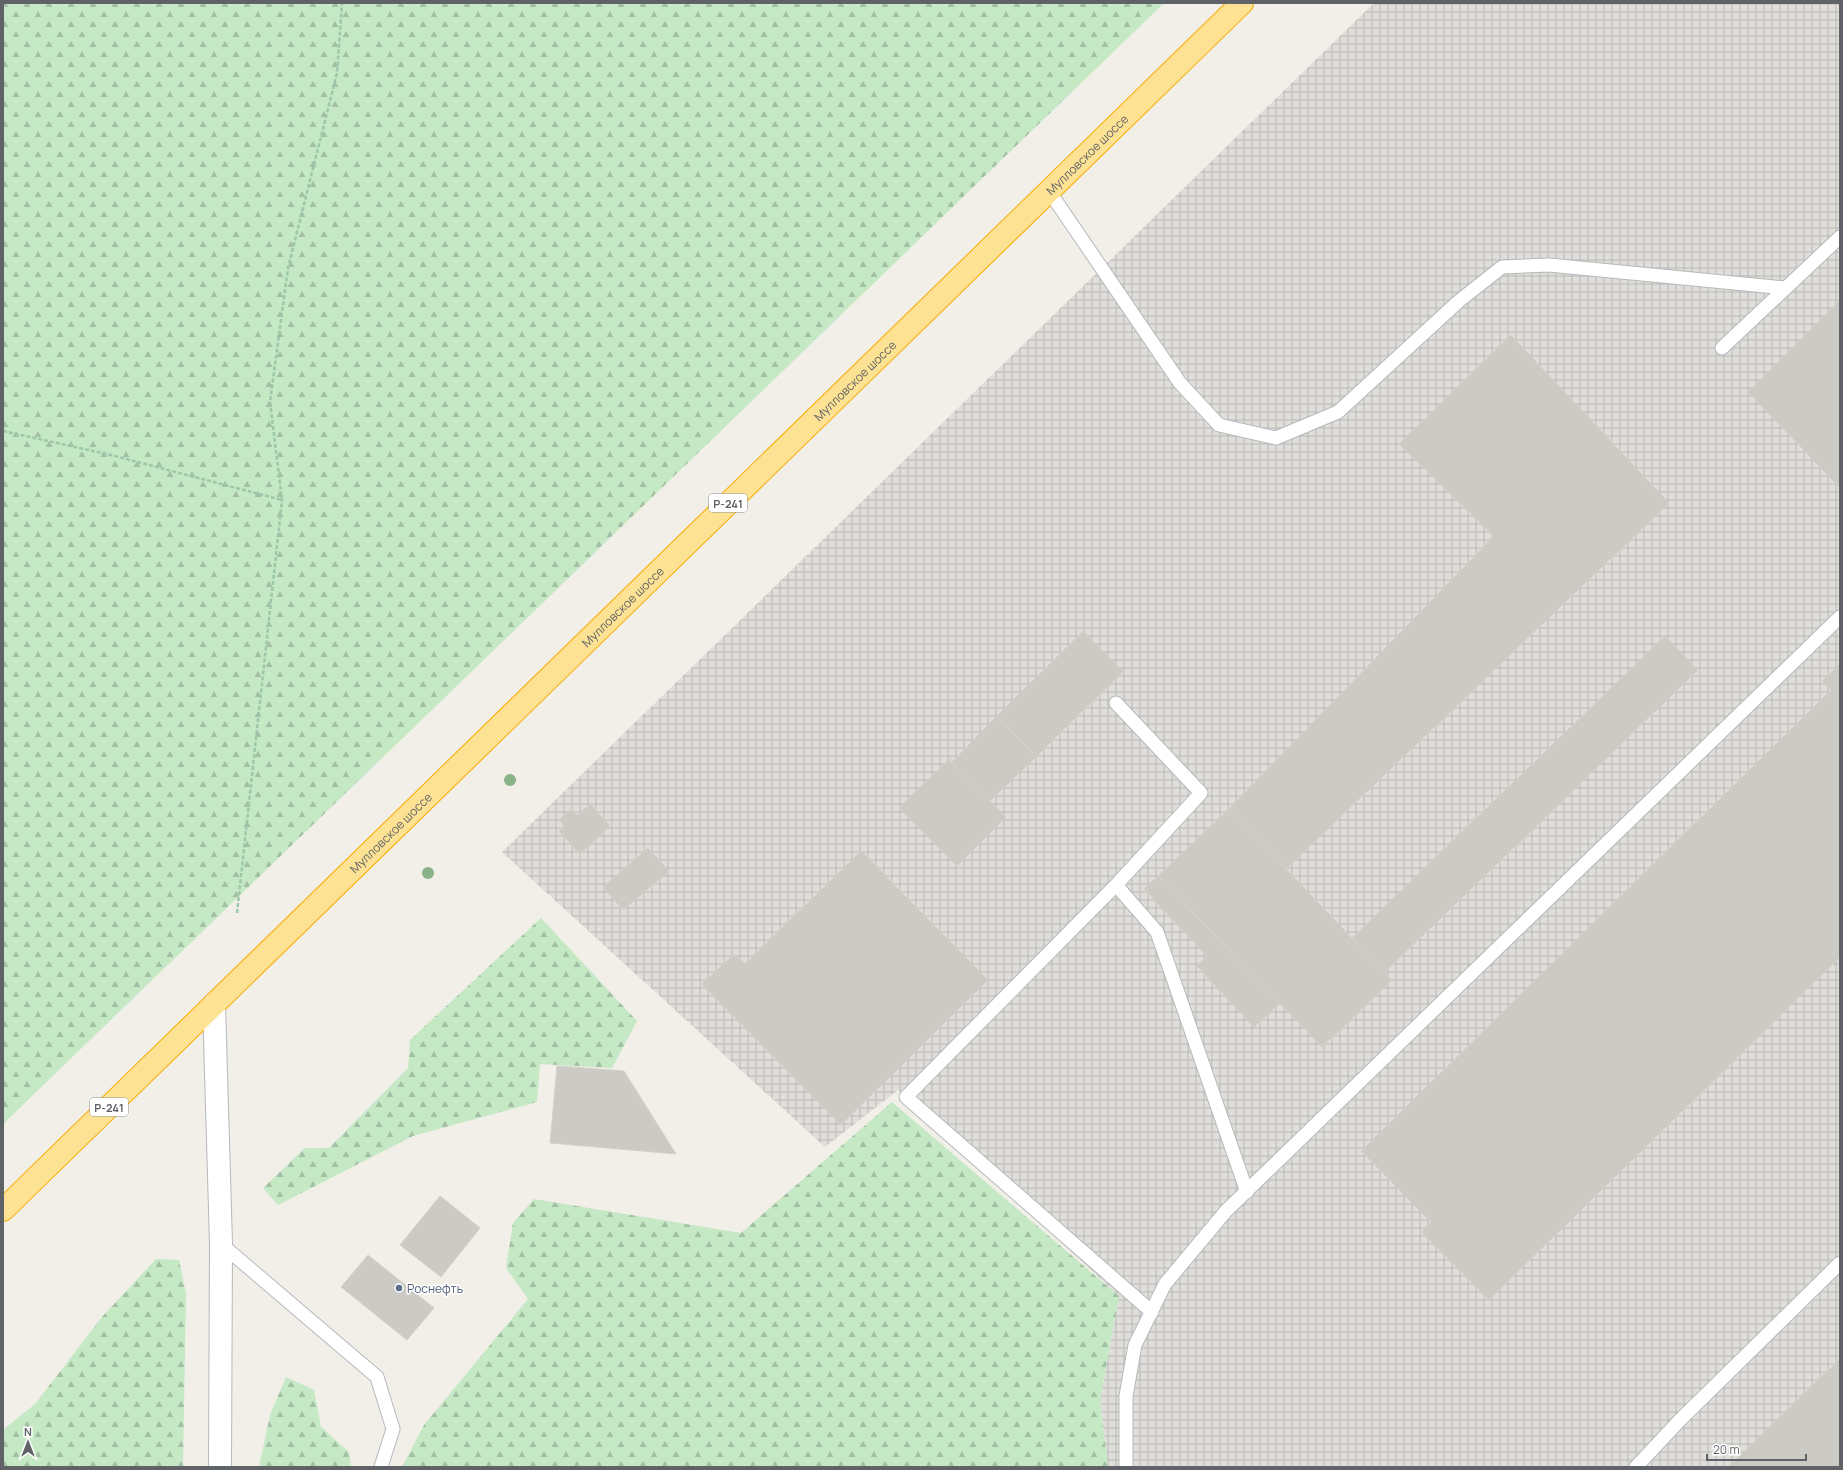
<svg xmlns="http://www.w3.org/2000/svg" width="1843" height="1470" font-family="Manrope,sans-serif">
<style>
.industrial{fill:url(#industrial-grid)}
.forest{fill:url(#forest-firs)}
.building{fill:#cccac5;stroke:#d6d1c6}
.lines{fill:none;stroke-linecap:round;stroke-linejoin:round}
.lane-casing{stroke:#b5b8bc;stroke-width:15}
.street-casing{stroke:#b5b8bc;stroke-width:24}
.highway-casing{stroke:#f9ab00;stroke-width:24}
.path{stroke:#9cc7a9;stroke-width:2.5;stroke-dasharray:4 2;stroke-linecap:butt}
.lane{stroke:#fff;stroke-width:13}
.street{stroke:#fff;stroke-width:22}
.highway{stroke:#fde293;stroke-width:22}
.tree{fill:#89b387}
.service-dot{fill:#5c6f8a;stroke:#fff;stroke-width:1.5}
.labels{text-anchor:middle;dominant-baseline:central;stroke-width:3;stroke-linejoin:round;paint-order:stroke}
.shield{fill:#fff;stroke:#8f9295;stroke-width:1}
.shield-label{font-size:11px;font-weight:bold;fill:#5f6368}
.street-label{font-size:12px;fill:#5f6368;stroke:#fff}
.service-label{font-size:12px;fill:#4e5e75;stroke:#fff;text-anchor:start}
</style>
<defs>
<pattern id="industrial-grid" width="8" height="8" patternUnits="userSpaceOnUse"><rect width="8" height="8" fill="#e0deda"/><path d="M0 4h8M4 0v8" fill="none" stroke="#b9b8b5"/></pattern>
<pattern id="forest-firs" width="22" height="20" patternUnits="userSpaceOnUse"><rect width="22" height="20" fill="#c5e8c5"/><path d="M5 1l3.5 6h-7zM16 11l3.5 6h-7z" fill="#a3c0a4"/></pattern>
</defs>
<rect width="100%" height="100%" fill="#f1efe8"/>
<path class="industrial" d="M 1374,3 L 1840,3 L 1840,1467 L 1108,1467 L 1100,1400 L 1119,1296 L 898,1090 L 825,1147 L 502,852 Z"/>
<path class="forest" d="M 3,3 L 1164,3 L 3,1124 Z
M 541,918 L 637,1021 L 612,1068 L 540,1064 L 537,1102 L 413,1136 L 278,1205 L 263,1188 L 305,1148 L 329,1148 L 408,1068 L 410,1040 Z
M 892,1102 L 1119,1296 L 1100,1400 L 1108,1467 L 402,1467 L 424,1425 L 528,1299 L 506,1268 L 513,1223 L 534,1199 L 741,1233 Z
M 156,1259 L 179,1260 L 186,1294 L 183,1467 L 3,1467 L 3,1430 L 35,1404 L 102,1317 Z
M 286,1377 L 314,1390 L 321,1427 L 349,1452 L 351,1467 L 259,1467 L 270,1415 Z"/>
<path class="building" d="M 1840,300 L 1840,488 L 1748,392 Z
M 1511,335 L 1669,503 L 1286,869 L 1229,809 L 1494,536 L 1399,444 Z
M 1083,631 L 1123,671 L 1036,757 L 997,716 Z
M 1665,636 L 1698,670 L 1385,972 L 1352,938 Z
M 1840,664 L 1840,957 L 1489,1300 L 1422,1232 L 1431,1222 L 1361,1151 L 1831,690 L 1822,681 Z
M 997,716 L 1036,757 L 990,801 L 951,763 Z
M 950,758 L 951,763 L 1006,817 L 957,866 L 899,808 Z
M 590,804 L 610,826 L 580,854 L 559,831 L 564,826 L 559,820 L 571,809 L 577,815 Z
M 1229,809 L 1392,980 L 1322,1047 L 1158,876 Z
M 648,848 L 669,871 L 623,910 L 603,887 Z
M 861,851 L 988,980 L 841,1125 L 702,984 L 734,954 L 745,964 Z
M 1158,876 L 1280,1003 L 1254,1027 L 1197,966 L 1207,956 L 1144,889 Z
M 557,1066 L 624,1071 L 676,1154 L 550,1143 Z
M 440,1196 L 480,1228 L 441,1277 L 400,1245 Z
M 368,1255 L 434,1308 L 407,1340 L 341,1287 Z
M 1840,1359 L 1840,1467 L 1728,1467 Z"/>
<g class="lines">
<defs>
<path id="lane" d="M 1049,191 L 1180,383 L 1219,425 L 1276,438 L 1338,412 L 1459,301 L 1502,267 L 1549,265 L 1786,288
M 1722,348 L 1840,237
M 1116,703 L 1201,793 L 1116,885 L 906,1097 L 1152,1312
M 1116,885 L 1157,932 L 1247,1192
M 221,1244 L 377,1377 L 393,1429 L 381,1467
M 1126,1467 L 1126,1396 L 1135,1345 L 1165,1284 L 1226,1211 L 1840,617
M 1636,1467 L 1680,1420 L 1840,1263"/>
<path id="street" d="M 214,1004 L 221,1244 L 220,1467"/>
<g id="highway">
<path id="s1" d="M 3,1210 L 1242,3"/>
</g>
</defs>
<use href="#lane" class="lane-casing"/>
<use href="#street" class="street-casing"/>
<use href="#highway" class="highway-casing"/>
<path class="path" d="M 3,431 L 111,455 L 282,500
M 237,913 L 282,500 L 270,402 L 288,268 L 337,73 L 342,3"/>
<use href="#lane" class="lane"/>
<use href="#street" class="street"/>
<use href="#highway" class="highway"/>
</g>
<g class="tree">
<circle cx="510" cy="780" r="6"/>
<circle cx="428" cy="873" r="6"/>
</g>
<circle class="service-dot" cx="399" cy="1288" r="4"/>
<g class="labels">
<g class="shield">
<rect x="709" y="494" width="38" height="18" rx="3"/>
<rect x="90" y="1098" width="38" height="18" rx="3"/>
</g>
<g class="shield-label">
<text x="728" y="503">Р-241</text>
<text x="109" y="1107">Р-241</text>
</g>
<g class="street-label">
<text stroke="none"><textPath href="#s1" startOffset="1513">Мулловское шоссе</textPath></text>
<text stroke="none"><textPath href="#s1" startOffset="1189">Мулловское шоссе</textPath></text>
<text stroke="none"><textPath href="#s1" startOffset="865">Мулловское шоссе</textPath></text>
<text stroke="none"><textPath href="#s1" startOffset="541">Мулловское шоссе</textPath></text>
</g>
<g class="service-label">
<text x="407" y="1288">Роснефть</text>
</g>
</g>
<rect width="1843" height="1470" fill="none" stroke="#5f6368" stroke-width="8"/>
<g transform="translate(28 1442)" stroke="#ffffff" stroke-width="3" paint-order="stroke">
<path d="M0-3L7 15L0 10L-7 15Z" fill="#5f6368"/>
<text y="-6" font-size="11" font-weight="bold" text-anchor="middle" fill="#5f6368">N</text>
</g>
<path d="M1707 1454v6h99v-6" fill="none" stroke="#5f6368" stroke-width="2"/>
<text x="1713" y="1454" font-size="12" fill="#5f6368" stroke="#ffffff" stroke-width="3" paint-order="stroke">20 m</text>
</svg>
